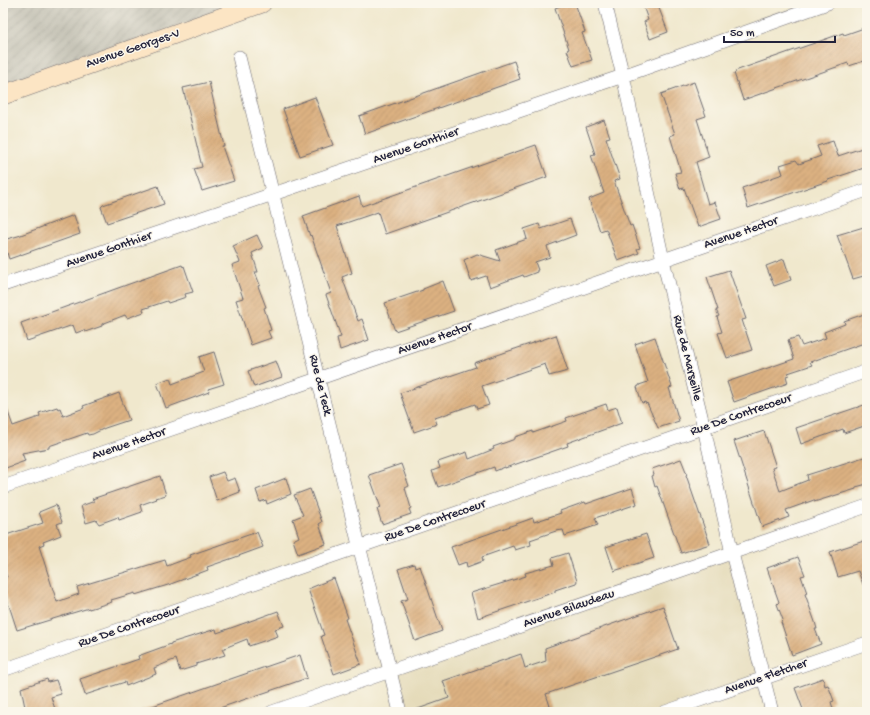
<svg xmlns="http://www.w3.org/2000/svg" width="870" height="715" font-family="'Gochi Hand',sans-serif">
<style>
.built{fill:#e5dbba}
.industrial{fill:url(#industrial-furrows)}
.building{fill:url(#building-hatch)}
.lines{fill:none;stroke-linecap:round;stroke-linejoin:round}
.street-casing{stroke:#6a676e;stroke-width:14}
.secondary-casing{stroke:#6a676e;stroke-width:20}
.street{stroke:#fff;stroke-width:13}
.secondary{stroke:#fce5c4;stroke-width:19}
.labels{text-anchor:middle;dominant-baseline:central;stroke-width:3;stroke-linejoin:round;paint-order:stroke}
.street-label{font-size:13px;fill:#22223b;stroke:#fbf7ec}
</style>
<defs>
<pattern id="industrial-furrows" width="10" height="10" patternUnits="userSpaceOnUse"><rect width="10" height="10" fill="#c7c5b8"/><path d="M-1 1l2-2M0 10L10 0M9 11l2-2" fill="none" stroke="#aba99f"/></pattern>
<pattern id="building-hatch" width="6" height="6" patternUnits="userSpaceOnUse"><rect width="6" height="6" fill="#dcb181"/><path d="M-1 1l2-2M0 6l6-6M5 7l2-2" fill="none" stroke="#bc9870"/></pattern>
</defs>
<rect width="100%" height="100%" fill="#fbf7ec"/>
<filter id="ink" filterUnits="userSpaceOnUse"><feTurbulence type="fractalNoise" baseFrequency=".025" numOctaves="2"/><feDisplacementMap in="SourceGraphic" scale="8" xChannelSelector="R" yChannelSelector="G"/><feConvolveMatrix kernelMatrix="1 2 1 2 8 2 1 2 1" color-interpolation-filters="sRGB"/></filter>
<filter id="wash" filterUnits="userSpaceOnUse"><feTurbulence type="fractalNoise" baseFrequency=".012" numOctaves="4" result="noise"/><feDisplacementMap in="SourceGraphic" scale="16" xChannelSelector="R" yChannelSelector="G"/><feGaussianBlur stdDeviation="0.9" result="paint"/><feColorMatrix in="noise" values="0 0 0 0 0 0 0 0 0 0 0 0 0 0 0 0 0 1.4 0 .05"/><feComposite in="paint" operator="in"/></filter>
<g filter="url(#wash)">
<rect width="100%" height="100%" fill="#f0e8cd"/>
<path class="built" d="M 732,553 L 764,678 L 665,712 L 400,712 L 389,671 Z"/>
<path class="industrial" d="M 3,3 L 243,3 L 3,87 Z"/>
<g id="blocks">
<path class="building" d="M 568,3 L 575,3 L 585,32 L 582,33 L 592,60 L 573,66 L 567,50 L 569,49 L 555,8 Z
M 642,3 L 657,3 L 668,32 L 650,39 L 644,22 L 648,20 Z
M 867,27 L 867,60 L 849,66 L 848,63 L 743,100 L 734,73 L 736,72 L 735,71 L 843,33 L 844,35 Z
M 514,61 L 520,79 L 365,134 L 359,116 Z
M 209,82 L 224,146 L 222,146 L 234,181 L 202,191 L 194,169 L 202,167 L 183,88 Z
M 694,82 L 706,116 L 697,119 L 709,157 L 696,162 L 708,204 L 715,202 L 721,219 L 698,227 L 684,188 L 680,189 L 675,173 L 681,172 L 670,136 L 675,134 L 661,94 Z
M 315,97 L 333,145 L 300,156 L 283,109 Z
M 604,120 L 610,137 L 606,138 L 620,179 L 614,181 L 630,226 L 632,225 L 640,248 L 637,249 L 639,253 L 618,261 L 606,229 L 600,231 L 589,199 L 604,193 L 591,155 L 595,154 L 586,127 Z
M 833,141 L 838,156 L 865,147 L 867,153 L 867,167 L 828,180 L 828,181 L 748,208 L 742,188 L 783,174 L 780,165 L 796,160 L 799,164 L 821,156 L 817,146 Z
M 536,145 L 547,177 L 385,234 L 378,212 L 337,226 L 352,273 L 342,277 L 358,321 L 362,319 L 369,340 L 340,350 L 337,338 L 341,337 L 326,295 L 331,293 L 311,235 L 310,236 L 303,216 L 359,196 L 362,206 Z
M 158,186 L 164,204 L 107,223 L 101,207 L 103,205 Z
M 74,215 L 80,234 L 9,259 L 3,240 L 18,236 Z
M 570,219 L 576,235 L 547,246 L 550,257 L 535,262 L 538,270 L 537,270 L 537,272 L 524,277 L 523,275 L 490,287 L 486,276 L 471,281 L 464,260 L 477,254 L 500,261 L 496,250 L 527,239 L 524,229 L 539,224 L 541,229 Z
M 867,226 L 867,275 L 853,279 L 837,235 Z
M 257,235 L 263,248 L 252,253 L 258,272 L 255,272 L 260,285 L 258,286 L 266,307 L 264,308 L 271,330 L 268,331 L 271,338 L 251,345 L 236,300 L 243,298 L 232,265 L 240,262 L 233,246 Z
M 784,259 L 791,280 L 774,286 L 766,266 Z
M 182,265 L 183,267 L 184,266 L 193,292 L 185,294 L 186,297 L 168,303 L 167,301 L 143,309 L 144,312 L 127,318 L 125,315 L 102,324 L 102,326 L 85,332 L 84,330 L 76,333 L 73,325 L 27,341 L 21,323 Z
M 729,270 L 746,319 L 742,320 L 752,350 L 727,358 L 718,333 L 722,332 L 717,317 L 719,316 L 716,310 L 718,310 L 707,277 Z
M 443,281 L 454,311 L 395,331 L 385,303 L 423,290 L 423,289 Z
M 867,313 L 867,342 L 810,362 L 812,365 L 788,373 L 789,375 L 786,376 L 788,383 L 734,402 L 727,382 L 794,359 L 788,340 L 798,337 L 802,346 L 826,338 L 824,332 L 845,324 L 844,321 Z
M 556,335 L 568,371 L 549,376 L 545,364 L 482,386 L 489,405 L 477,409 L 475,404 L 435,418 L 437,424 L 414,432 L 400,393 L 476,367 L 474,363 Z
M 655,337 L 672,387 L 669,388 L 679,421 L 658,428 L 647,403 L 646,404 L 645,402 L 642,403 L 637,387 L 639,386 L 639,385 L 648,382 L 635,344 Z
M 214,352 L 224,384 L 208,389 L 209,392 L 166,408 L 157,383 L 170,378 L 172,384 L 204,372 L 199,357 Z
M 276,361 L 282,377 L 254,387 L 248,371 Z
M 119,393 L 129,420 L 105,428 L 93,434 L 88,435 L 87,433 L 49,446 L 49,448 L 22,453 L 25,461 L 3,469 L 3,404 L 5,404 L 13,426 L 39,417 L 40,415 L 39,413 L 57,407 L 58,409 L 60,408 L 63,416 L 84,408 L 83,406 Z
M 606,404 L 608,410 L 617,407 L 622,423 L 567,443 L 568,446 L 505,468 L 505,467 L 495,471 L 494,467 L 438,487 L 432,471 L 440,468 L 438,462 L 467,452 L 469,459 L 494,449 L 493,447 L 515,439 L 515,437 L 533,431 L 533,433 L 567,421 L 566,418 Z
M 867,404 L 867,425 L 844,433 L 843,429 L 801,444 L 796,428 Z
M 764,431 L 776,467 L 772,468 L 780,491 L 808,480 L 807,475 L 867,456 L 867,484 L 856,487 L 856,489 L 814,502 L 814,500 L 786,510 L 789,517 L 762,527 L 734,441 Z
M 681,459 L 687,474 L 686,475 L 710,544 L 681,553 L 657,486 L 655,487 L 652,476 L 654,475 L 652,469 Z
M 401,464 L 409,486 L 405,488 L 411,508 L 409,509 L 411,514 L 382,524 L 377,509 L 381,508 L 369,475 Z
M 223,472 L 227,481 L 235,478 L 240,492 L 217,501 L 209,477 Z
M 160,476 L 166,495 L 156,498 L 157,499 L 140,505 L 142,512 L 119,520 L 118,517 L 99,524 L 96,520 L 86,523 L 81,506 L 95,501 L 92,499 Z
M 286,478 L 291,494 L 267,504 L 266,500 L 260,502 L 256,490 Z
M 632,488 L 637,504 L 595,518 L 598,525 L 565,536 L 563,530 L 556,531 L 530,540 L 531,545 L 515,550 L 513,546 L 482,557 L 483,561 L 467,567 L 466,562 L 458,565 L 451,547 L 533,518 L 534,522 L 561,513 L 560,511 L 585,502 L 586,504 Z
M 310,489 L 322,522 L 319,524 L 326,544 L 298,554 L 293,540 L 299,537 L 293,519 L 303,515 L 294,495 Z
M 56,505 L 62,522 L 57,524 L 61,535 L 43,542 L 44,544 L 39,546 L 57,602 L 79,594 L 77,587 L 165,560 L 167,566 L 191,557 L 190,555 L 257,532 L 263,547 L 233,558 L 207,567 L 208,570 L 168,585 L 135,595 L 135,593 L 111,600 L 112,602 L 89,609 L 89,608 L 79,611 L 17,630 L 3,587 L 3,578 L 7,577 L 3,566 L 3,536 L 43,523 L 39,512 Z
M 646,534 L 654,558 L 614,571 L 606,547 Z
M 867,540 L 867,592 L 866,592 L 858,571 L 838,577 L 830,552 Z
M 568,553 L 577,581 L 576,583 L 555,590 L 555,592 L 478,618 L 471,593 L 526,576 L 525,573 L 554,565 L 552,558 Z
M 798,557 L 805,575 L 801,576 L 807,593 L 805,594 L 815,622 L 817,629 L 815,629 L 821,644 L 792,655 L 781,622 L 783,620 L 777,604 L 779,602 L 767,568 Z
M 414,564 L 415,568 L 420,566 L 442,631 L 415,641 L 401,601 L 408,599 L 398,569 Z
M 334,578 L 348,618 L 345,619 L 361,664 L 334,674 L 321,636 L 324,635 L 308,589 Z
M 663,606 L 678,649 L 546,694 L 552,712 L 415,712 L 415,710 L 449,698 L 443,681 L 521,654 L 525,668 L 546,661 L 545,648 Z
M 278,611 L 284,626 L 275,629 L 278,636 L 249,646 L 247,639 L 222,649 L 225,655 L 196,664 L 196,666 L 180,671 L 176,659 L 154,668 L 156,674 L 126,686 L 125,682 L 85,695 L 80,679 L 139,659 L 138,656 L 171,644 L 171,643 L 216,629 L 217,633 Z
M 300,655 L 307,678 L 287,685 L 208,712 L 141,712 L 141,710 Z
M 823,678 L 825,686 L 828,685 L 834,701 L 831,702 L 834,712 L 804,712 L 795,688 Z
M 47,679 L 48,682 L 56,680 L 61,694 L 51,697 L 56,712 L 26,712 L 21,688 Z"/>
</g>
</g>
<g filter="url(#ink)">
<use href="#blocks" fill-opacity="0" stroke="#6a676e" stroke-width="1"/>
<g class="lines">
<defs>
<path id="street" d="M 605,3 L 623,76 L 663,260 L 704,428 L 732,553 L 772,712
M 239,57 L 400,712
M 3,285 L 623,76 L 828,3
M 3,487 L 867,190
M 3,670 L 867,371
M 272,712 L 867,506
M 665,712 L 867,643"/>
<path id="secondary" d="M 3,95 L 262,3"/>
</defs>
<use href="#street" class="street-casing"/>
<use href="#secondary" class="secondary-casing"/>
<use href="#street" class="street"/>
<use href="#secondary" class="secondary"/>
</g>
</g>
<g class="labels">
<g class="street-label">
<text transform="translate(133 49) rotate(-19)">Avenue Georges-V</text>
<text transform="translate(416 146) rotate(-19)">Avenue Gonthier</text>
<text transform="translate(741 233) rotate(-19)">Avenue Hector</text>
<text transform="translate(109 250) rotate(-19)">Avenue Gonthier</text>
<text transform="translate(435 339) rotate(-19)">Avenue Hector</text>
<text transform="translate(687 358) rotate(76)">Rue de Marseille</text>
<text transform="translate(320 385) rotate(76)">Rue de Teck</text>
<text transform="translate(741 415) rotate(-19)">Rue De Contrecoeur</text>
<text transform="translate(129 444) rotate(-19)">Avenue Hector</text>
<text transform="translate(435 521) rotate(-19)">Rue De Contrecoeur</text>
<text transform="translate(569 609) rotate(-19)">Avenue Bilaudeau</text>
<text transform="translate(129 627) rotate(-19)">Rue De Contrecoeur</text>
<text transform="translate(766 677) rotate(-19)">Avenue Fletcher</text>
</g>
</g>
<rect width="870" height="715" fill="none" stroke="#fbf7ec" stroke-width="16"/>
<path d="M724 36v6h111v-6" fill="none" stroke="#22223b" stroke-width="2"/>
<text x="730" y="36" font-size="12" fill="#22223b" stroke="#fbf7ec" stroke-width="3" paint-order="stroke">50 m</text>
</svg>
